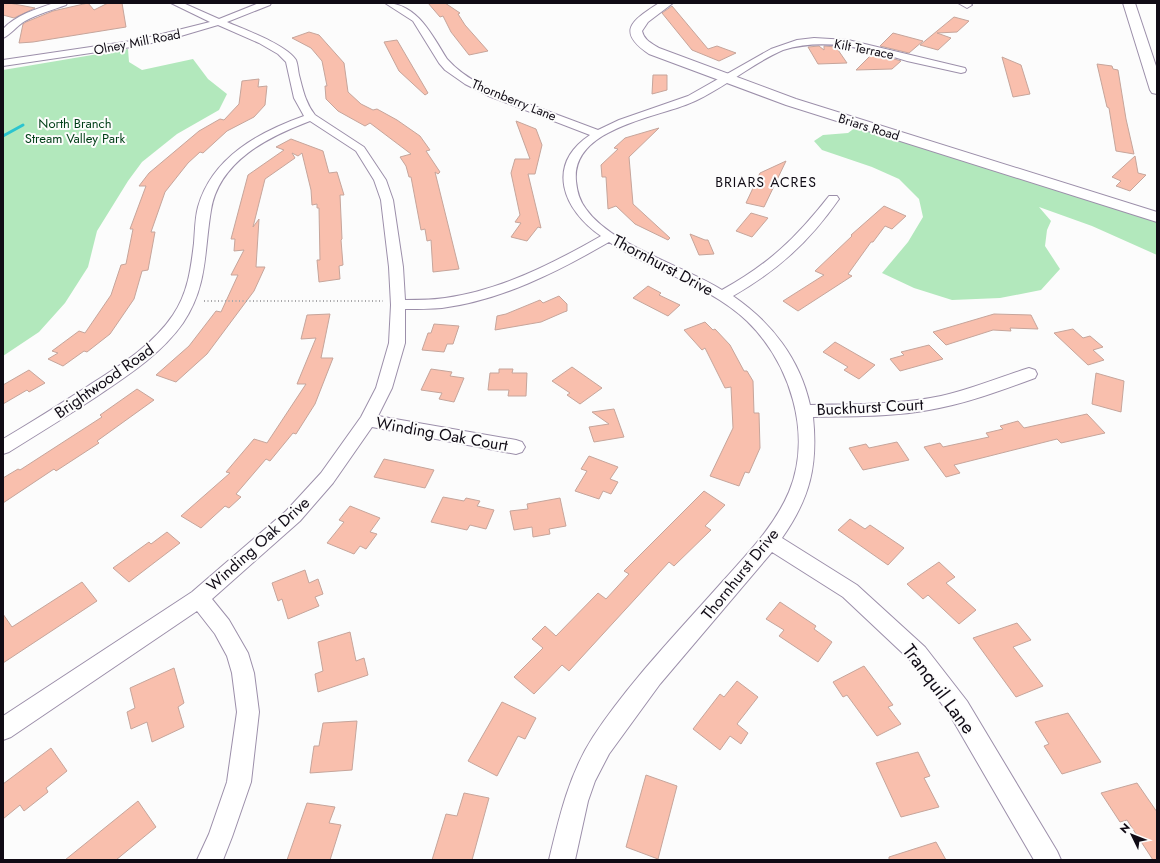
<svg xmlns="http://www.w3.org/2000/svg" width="1160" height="863" font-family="Jost,sans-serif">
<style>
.green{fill:#b2e8bc}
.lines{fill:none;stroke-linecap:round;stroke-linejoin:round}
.stream{stroke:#2bc4cf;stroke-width:3}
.building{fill:#f9bfad;stroke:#c6a59b}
.street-casing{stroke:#9c8faa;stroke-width:2}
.secondary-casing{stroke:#9c8faa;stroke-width:2}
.path{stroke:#a8a7aa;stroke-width:2;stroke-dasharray:1 2.5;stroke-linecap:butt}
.street{fill:#fff;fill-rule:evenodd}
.secondary{fill:#fff;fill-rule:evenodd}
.labels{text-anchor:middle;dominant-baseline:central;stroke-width:4;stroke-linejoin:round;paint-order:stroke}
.far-street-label{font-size:13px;fill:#100b15;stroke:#fcfcfc}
.far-park-label{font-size:13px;fill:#003e17;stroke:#fcfcfc}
.far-neighbourhood-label{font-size:14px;letter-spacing:1px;fill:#100b15;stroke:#fcfcfc}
.street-label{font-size:16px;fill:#100b15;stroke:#fcfcfc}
.near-street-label{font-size:19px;fill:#100b15;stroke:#fcfcfc}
</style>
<rect width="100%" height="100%" fill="#fcfcfc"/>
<path class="green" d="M 128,49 L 129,62 L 142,70 L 193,59 L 208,79 L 227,94 L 219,110 L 177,134 L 142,162 L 128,181 L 97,231 L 88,267 L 65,303 L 39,332 L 3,356 L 3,70 Z
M 860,124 L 1157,217 L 1157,255 L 1092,226 L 1039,207 L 1051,221 L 1047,230 L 1045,246 L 1060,269 L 1041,290 L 1000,298 L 952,300 L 914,288 L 882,273 L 908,242 L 923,217 L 919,199 L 899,179 L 872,167 L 822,150 L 814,141 L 823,135 L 848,133 Z"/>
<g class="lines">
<path class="stream" d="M 3,136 L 23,125"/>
</g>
<path class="building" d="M 3,3 L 9,3 L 35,8 L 14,18 L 3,15 Z
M 88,3 L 94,10 L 108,3 L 122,3 L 126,27 L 33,42 L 19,43 L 23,24 L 26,22 L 53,11 Z
M 428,3 L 445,3 L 460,13 L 458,14 L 465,25 L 488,51 L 469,55 L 451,32 L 443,16 L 440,17 Z
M 672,6 L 708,49 L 717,46 L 736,53 L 719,61 L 692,50 L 662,13 Z
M 954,17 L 969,21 L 957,32 L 937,33 L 951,38 L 938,50 L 920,45 Z
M 309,32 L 319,35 L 344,63 L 348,92 L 361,104 L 373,110 L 377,109 L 397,120 L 420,136 L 430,150 L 426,151 L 440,172 L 438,174 L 435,172 L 459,269 L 433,272 L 431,240 L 427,241 L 425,229 L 421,230 L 411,177 L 409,177 L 406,166 L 400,157 L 411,154 L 370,123 L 365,126 L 338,111 L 326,99 L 325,86 L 327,86 L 322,61 L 311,48 L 292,38 Z
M 893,33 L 923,41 L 909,53 L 880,46 Z
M 397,40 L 428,93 L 425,95 L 399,71 L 384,42 Z
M 819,46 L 824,50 L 824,46 L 836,47 L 847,63 L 818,64 L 808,47 Z
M 873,53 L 891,58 L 901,61 L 892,69 L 856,70 Z
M 1002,57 L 1021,65 L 1030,94 L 1013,97 Z
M 1097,64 L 1112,66 L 1113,69 L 1118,70 L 1126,119 L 1134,154 L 1116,151 L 1109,108 L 1107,107 Z
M 653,75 L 667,75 L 667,90 L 652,94 Z
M 259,79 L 258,87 L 267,86 L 265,105 L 254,117 L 227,131 L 203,153 L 200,152 L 188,163 L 165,192 L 151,232 L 155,232 L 148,270 L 142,271 L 134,299 L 110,334 L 87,352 L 84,351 L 63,366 L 48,359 L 58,353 L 52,351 L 79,331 L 85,333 L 111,295 L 121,265 L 126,264 L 133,229 L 130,229 L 146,186 L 139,186 L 149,173 L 199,131 L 220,119 L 224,120 L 239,104 L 242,81 Z
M 516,121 L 536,129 L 542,145 L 535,174 L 528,174 L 541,228 L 538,227 L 527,241 L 511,237 L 521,223 L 515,222 L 520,215 L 511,173 L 515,159 L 530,159 Z
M 659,128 L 629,157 L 633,204 L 670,238 L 668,240 L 635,224 L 616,206 L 608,209 L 606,177 L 602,177 L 601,165 L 618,149 L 614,148 L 625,138 Z
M 291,139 L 323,151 L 329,173 L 337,172 L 344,195 L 340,195 L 342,239 L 341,240 L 343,265 L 339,266 L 340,279 L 319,282 L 317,260 L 320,260 L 319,208 L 317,208 L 317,204 L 312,205 L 311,190 L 302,153 L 298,156 L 292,153 L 295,158 L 265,179 L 253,227 L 259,219 L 256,267 L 265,267 L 254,291 L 207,354 L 176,382 L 156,375 L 189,346 L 216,311 L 221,312 L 238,275 L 231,275 L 244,250 L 234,251 L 235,239 L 231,239 L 248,175 L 284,150 L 276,147 Z
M 1135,156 L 1138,173 L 1146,175 L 1130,191 L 1116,186 L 1121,181 L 1112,177 Z
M 786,161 L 764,207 L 746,203 L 760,173 Z
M 884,206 L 906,216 L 892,229 L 885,226 L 873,242 L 871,242 L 848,274 L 852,276 L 798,311 L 783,301 L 824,275 L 815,271 L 852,236 L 851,235 Z
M 751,213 L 768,218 L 752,237 L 736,231 Z
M 690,234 L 705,240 L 708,240 L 714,254 L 699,255 Z
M 648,286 L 661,293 L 659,295 L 680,305 L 668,316 L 633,298 Z
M 559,296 L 567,304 L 567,311 L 564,312 L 541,322 L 495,330 L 497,316 L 506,314 L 540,300 L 543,303 Z
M 330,314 L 321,358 L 333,358 L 315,404 L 296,434 L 293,433 L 270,461 L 266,459 L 236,494 L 241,497 L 229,508 L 225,506 L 201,528 L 181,516 L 230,473 L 226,472 L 254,439 L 267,443 L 306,384 L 297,384 L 316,338 L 301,339 L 307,315 Z
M 994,314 L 1031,315 L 1038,329 L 1010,328 L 1011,331 L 993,330 L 946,345 L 933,332 Z
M 705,322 L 713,330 L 715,329 L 730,345 L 744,371 L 747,371 L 753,381 L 754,413 L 759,413 L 760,448 L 749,473 L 745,472 L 739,486 L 710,476 L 733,428 L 731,387 L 725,388 L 705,348 L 702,350 L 684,330 Z
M 434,324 L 459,326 L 453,344 L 447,344 L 444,352 L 422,350 L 428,333 L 431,333 Z
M 1073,329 L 1083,338 L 1090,336 L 1103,347 L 1093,350 L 1104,360 L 1088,365 L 1054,333 Z
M 835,342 L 875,365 L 859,379 L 844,370 L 848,367 L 823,352 Z
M 929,345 L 943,359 L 900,371 L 890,359 L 904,355 L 901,352 Z
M 572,367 L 602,388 L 580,404 L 567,395 L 570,393 L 552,381 Z
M 431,369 L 452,372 L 450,376 L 464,378 L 454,402 L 439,399 L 442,393 L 421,390 Z
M 499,369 L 513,369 L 512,373 L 527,373 L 526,396 L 508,396 L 509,390 L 488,390 L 490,373 L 499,373 Z
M 29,370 L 45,383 L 29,392 L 27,390 L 3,404 L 3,385 Z
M 1096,373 L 1124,381 L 1121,412 L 1092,404 Z
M 137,389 L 154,400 L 97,441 L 99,443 L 56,471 L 54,469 L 3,503 L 3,478 L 18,469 L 20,470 L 102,417 L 100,415 Z
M 614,409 L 624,437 L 594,442 L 589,427 L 609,424 L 592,412 Z
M 1087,414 L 1105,433 L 1061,443 L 1057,439 L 954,465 L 960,473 L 946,477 L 924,447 L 940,443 L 943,447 L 989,437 L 986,433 L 1003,429 L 1000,426 L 1018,421 L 1024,428 Z
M 897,442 L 909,460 L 863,470 L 849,448 L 866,444 L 869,448 Z
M 589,456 L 618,467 L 610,479 L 618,482 L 611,494 L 603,491 L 599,499 L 575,491 L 587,471 L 581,469 Z
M 384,459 L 434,470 L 425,488 L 374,477 Z
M 704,491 L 725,505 L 705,526 L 711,530 L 674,566 L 669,562 L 569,671 L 562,665 L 534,694 L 514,677 L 543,648 L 532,639 L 545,626 L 556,636 L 598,593 L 606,599 L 629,574 L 624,571 Z
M 443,497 L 464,501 L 466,498 L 480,501 L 477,506 L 494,510 L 486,529 L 470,525 L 467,530 L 431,522 Z
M 560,498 L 566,526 L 549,529 L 550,534 L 533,537 L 532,527 L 514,530 L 510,511 L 528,509 L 527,504 Z
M 350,506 L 380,518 L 370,532 L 377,534 L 366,549 L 360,546 L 354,554 L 327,543 L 344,522 L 339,520 Z
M 850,519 L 865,529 L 870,525 L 904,548 L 888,565 L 838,530 Z
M 167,532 L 180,543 L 129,582 L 113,568 L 149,542 L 151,544 Z
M 939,562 L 955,577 L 946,583 L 976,610 L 959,624 L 928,595 L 923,599 L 907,584 Z
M 305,570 L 309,583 L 318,579 L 323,594 L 315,597 L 319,606 L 288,619 L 282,599 L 278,601 L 272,583 Z
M 82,582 L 97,601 L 3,663 L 3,614 L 12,627 Z
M 780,602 L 816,626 L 814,629 L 832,642 L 818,662 L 779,636 L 784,630 L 766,619 Z
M 1017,623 L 1031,640 L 1013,647 L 1043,686 L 1016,697 L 973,638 Z
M 350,632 L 356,661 L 364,658 L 368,675 L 318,692 L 315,674 L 323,671 L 318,642 Z
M 864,666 L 893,705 L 888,707 L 901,724 L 877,736 L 847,695 L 843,697 L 833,682 Z
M 174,668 L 184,703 L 178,707 L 184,727 L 152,742 L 147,722 L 131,729 L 127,712 L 135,708 L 130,688 Z
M 737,681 L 758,697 L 737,724 L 748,733 L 741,744 L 730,736 L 720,750 L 693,729 L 720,694 L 724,697 Z
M 502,702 L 536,718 L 525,739 L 518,736 L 497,776 L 468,761 Z
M 1068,713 L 1101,762 L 1062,774 L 1044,746 L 1049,744 L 1035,722 Z
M 357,721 L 352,770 L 310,773 L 314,746 L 319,746 L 323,723 Z
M 51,748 L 67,771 L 46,788 L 48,792 L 24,811 L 20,805 L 3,819 L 3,784 Z
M 918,752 L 930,776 L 924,778 L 939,807 L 901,817 L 876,763 Z
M 646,775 L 677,786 L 658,859 L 626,847 Z
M 1137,783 L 1157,812 L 1157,860 L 1153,860 L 1127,820 L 1120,822 L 1101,793 Z
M 464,793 L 489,798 L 472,860 L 432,860 L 446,814 L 457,816 Z
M 138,801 L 156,827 L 116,860 L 65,860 Z
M 307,803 L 335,807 L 329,823 L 341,825 L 330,860 L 287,860 Z
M 936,842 L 946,860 L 889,860 L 889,857 Z"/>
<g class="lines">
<defs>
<path id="street" d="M 54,3 L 67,3 L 66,5 C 52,10 38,14 25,21 C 18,25 9,36 3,38 L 3,29 C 16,15 36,9 54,3 Z
M 171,3 L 183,3 L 219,19 L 259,3 L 271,3 L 270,5 L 227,22 C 243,29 287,45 296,60 C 298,65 298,71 299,75 C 303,90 305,102 315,115 L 364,147 L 386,180 L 393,200 L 403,267 L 405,300 C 418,300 432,300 445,298 C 501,290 552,264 601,236 C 563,210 545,165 590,135 L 491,97 L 465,84 L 445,70 L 439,63 L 413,21 L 385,3 C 417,3 432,35 447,59 C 469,84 504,95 534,106 C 555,114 577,122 598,130 L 619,120 L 688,96 L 771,49 L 797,40 L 814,38 L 848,40 L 965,68 L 966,70 L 965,72 L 961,73 C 943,69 925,65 907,61 C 866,49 826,37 783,50 C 753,63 725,87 695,101 C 659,118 571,127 576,181 C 577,191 579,200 586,209 C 611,245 684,266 722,290 C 769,264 796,238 829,196 L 837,196 L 839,199 C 809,242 778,270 733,296 C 771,322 800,359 810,405 C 854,404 898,405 941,396 C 972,389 1000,377 1029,368 L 1035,370 L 1037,374 L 1035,378 C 1000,391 965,404 929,410 C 891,417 852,416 813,417 C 818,466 810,498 782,538 L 857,585 L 925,647 L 967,701 L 1057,851 L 1061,860 L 1034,860 L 951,717 L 911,661 L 843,597 L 772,552 L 660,684 L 609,754 L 595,781 L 588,801 L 575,860 L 549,860 C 559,818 569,774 593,737 C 630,681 678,632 723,581 C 747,554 774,527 789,492 C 813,434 790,363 747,321 C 708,284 653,272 609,242 C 557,272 502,300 442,308 C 430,309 417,309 405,309 L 405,343 L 392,388 L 378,416 L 516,440 L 522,442 L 525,447 L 522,452 L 516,454 L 372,427 L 333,483 L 300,521 L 212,599 L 229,620 L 248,653 L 254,673 L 259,712 L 251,782 L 232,837 L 223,860 L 197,860 L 209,834 L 227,782 L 237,712 L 232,673 L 227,656 L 215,634 L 197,611 L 11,737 L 3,740 L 3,716 L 192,592 L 286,511 L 321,473 L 361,417 L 376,388 L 389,343 L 391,305 L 389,267 L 381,200 L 374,180 L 356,151 L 310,121 C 268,137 219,161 211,210 C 204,251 208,286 183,323 C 161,354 130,374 99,395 C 69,415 39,433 9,452 L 3,454 L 3,439 C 32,422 60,404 88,386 C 119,366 152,346 173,315 C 188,293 191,268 194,243 C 195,231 195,218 198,207 C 212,157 259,132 304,116 L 294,98 L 286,62 L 278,54 L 259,43 L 218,25 L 174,38 L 138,46 L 3,66 L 3,60 L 138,40 L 210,22 Z
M 958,3 L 970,3 L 972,5 L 967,8 Z"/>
<path id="secondary" d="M 659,3 L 673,3 L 648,22 L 642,31 C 644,40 651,43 659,48 L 796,99 L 1157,212 L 1157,222 L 786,105 L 649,54 C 615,31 633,20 659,3 Z
M 1123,3 L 1135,3 L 1157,69 L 1157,94 L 1152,93 L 1150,90 Z"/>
</defs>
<use href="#street" class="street-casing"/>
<use href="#secondary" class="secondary-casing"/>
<path class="path" d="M 204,301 L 383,301"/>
<use href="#street" class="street"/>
<use href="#secondary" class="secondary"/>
</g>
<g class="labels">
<g class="far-street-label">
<text transform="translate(137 42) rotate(-11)">Olney Mill Road</text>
<text transform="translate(864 49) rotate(11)">Kilt Terrace</text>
<text transform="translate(514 100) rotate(22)">Thornberry Lane</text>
<text transform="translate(869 127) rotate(17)">Briars Road</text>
</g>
<g class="far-park-label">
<text x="75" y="123">North Branch<tspan x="75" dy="15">Stream Valley Park</tspan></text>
</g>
<g class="far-neighbourhood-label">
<text x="766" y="182">BRIARS ACRES</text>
</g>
<g class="street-label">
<text transform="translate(663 265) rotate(28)">Thornhurst Drive</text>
<text transform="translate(104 381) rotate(-35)">Brightwood Road</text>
<text transform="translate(870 407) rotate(-3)">Buckhurst Court</text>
<text transform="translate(442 434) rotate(10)">Winding Oak Court</text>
<text transform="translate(258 544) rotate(-42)">Winding Oak Drive</text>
<text transform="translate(740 574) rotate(-51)">Thornhurst Drive</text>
</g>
<g class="near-street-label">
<text transform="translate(939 689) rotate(53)">Tranquil Lane</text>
</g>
</g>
<rect width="1160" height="863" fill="none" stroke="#100b15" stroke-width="8"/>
<g transform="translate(1132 835) rotate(313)" stroke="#fcfcfc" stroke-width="3" paint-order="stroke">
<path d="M0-3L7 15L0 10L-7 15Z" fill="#100b15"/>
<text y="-6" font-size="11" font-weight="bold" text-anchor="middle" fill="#100b15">N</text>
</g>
</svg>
